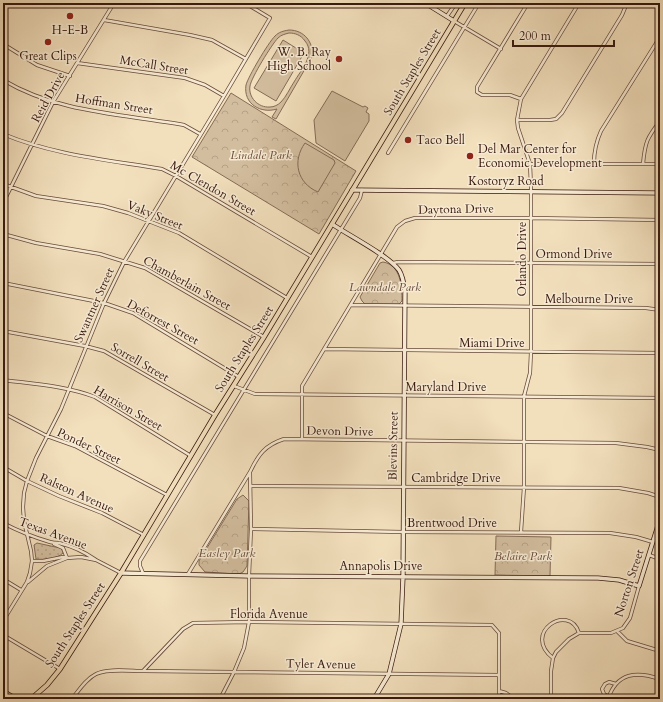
<svg xmlns="http://www.w3.org/2000/svg" width="663" height="702" font-family="Cardo,serif">
<style>
.grass{fill:url(#grass-dots);stroke:#846b56}
.park{fill:url(#park-crowns);stroke:#846b56}
.pitch{fill:#d2bd9e;stroke:#846b56;fill-rule:evenodd}
.lines{fill:none;stroke-linecap:round;stroke-linejoin:round}
.street-casing{stroke:#664a3a;stroke-width:4}
.secondary-casing{stroke:#37190e;stroke-width:5}
.primary-casing{stroke:#37190e;stroke-width:5.5}
.street{stroke:#f7ead3;stroke-width:2.5}
.secondary{stroke:#f7ead3;stroke-width:3.5}
.primary{stroke:#f2dfbc;stroke-width:4}
.poi-dot{fill:#8f2418;stroke:#f7ead3;stroke-width:1.5}
.labels{text-anchor:middle;dominant-baseline:central;stroke-width:3;stroke-linejoin:round;paint-order:stroke}
.poi-label{font-size:12px;fill:#37190e;stroke:#f7ead3}
.street-label{font-size:12px;fill:#37190e;stroke:#f7ead3}
.park-label{font-size:12px;font-style:italic;fill:#664a39;stroke:#f7ead3}
</style>
<defs>
<pattern id="grass-dots" width="8" height="8" patternUnits="userSpaceOnUse"><rect width="8" height="8" fill="#d2bd9e"/><path d="M2 2h.1M6 6h.1" fill="none" stroke="#b5a287" stroke-width="1.8" stroke-linecap="round"/></pattern>
<pattern id="park-crowns" width="20" height="18" patternUnits="userSpaceOnUse"><rect width="20" height="18" fill="#d2bd9e"/><path d="M2 6a3 3 0 1 1 6 0M12 15a3 3 0 1 1 6 0" fill="none" stroke="#b5a287"/></pattern>
</defs>
<rect width="100%" height="100%" fill="#f2dfbc"/>
<filter id="stains"><feTurbulence type="fractalNoise" baseFrequency=".005" numOctaves="4"/><feColorMatrix values="0 0 0 0 .2 0 0 0 0 .09 0 0 0 0 .02 0 0 0 .5 -.17"/></filter>
<radialGradient id="worn" r=".72"><stop offset=".6" stop-color="#630" stop-opacity="0"/><stop offset="1" stop-color="#630" stop-opacity=".3"/></radialGradient>
<path class="grass" d="M 37,543 L 60,548 L 63,551 L 63,553 C 57,559 44,560 36,559 L 34,545 Z"/>
<path class="park" d="M 231,93 L 356,171 L 319,234 L 192,157 Z
M 383,262 C 401,265 402,287 402,301 L 399,304 L 365,304 L 362,301 L 360,297 L 380,263 Z
M 243,495 L 249,501 L 247,566 L 243,572 L 239,574 L 205,572 L 199,565 L 199,561 L 237,499 Z
M 496,536 L 551,537 L 550,576 L 495,575 Z"/>
<path class="pitch" d="M 289,30 C 304,30 314,42 312,57 L 276,119 L 272,117 L 277,109 C 261,114 243,104 246,85 C 248,77 268,43 275,36 C 279,32 283,31 289,30 ZM 289,33 C 295,33 301,35 305,41 C 316,54 301,70 294,82 C 290,88 286,97 281,102 C 278,105 274,107 270,107 C 258,108 248,97 250,86 C 251,78 272,44 278,38 C 281,35 285,34 289,33 Z
M 283,40 L 304,53 L 276,101 L 254,88 Z
M 332,91 L 363,107 L 365,106 L 368,108 L 366,112 L 369,114 L 369,121 L 345,161 L 316,143 L 314,120 Z
M 305,143 L 334,160 L 335,163 L 318,192 C 297,183 292,161 305,143 Z"/>
<g class="lines">
<defs>
<path id="street" d="M 447,16 L 456,3
M 104,20 L 190,35 L 212,40 L 246,59
M 454,21 L 501,49
M 3,44 L 37,65 L 70,76
M 77,63 L 185,78 L 205,85 L 224,96
M 3,80 C 58,113 123,114 184,125 L 200,134
M 521,99 L 510,95 L 482,95 L 477,92 L 477,87 L 528,3
M 517,120 L 550,120 L 556,119 L 562,113 L 622,15 L 627,3
M 3,134 C 53,155 109,160 162,169 L 176,176 L 312,257
M 388,153 L 479,3
M 594,163 C 594,151 596,142 601,131 L 660,37
M 530,164 L 660,164
M 643,164 C 645,142 647,138 660,121
M 3,184 L 36,196 L 103,206 L 128,213 L 179,233 L 287,298
M 3,203 L 53,102 L 114,3
M 3,234 L 36,243 L 100,254 L 145,268 L 264,337
M 393,263 L 398,262 L 660,264
M 3,283 L 104,303 L 133,313 L 239,377
M 351,305 L 646,308 L 660,310
M 3,331 L 85,346 L 104,351 L 215,415
M 324,349 L 660,353
M 3,380 C 34,384 66,386 95,397 L 191,456
M 234,386 L 255,394 L 660,398
M 3,413 L 47,436 L 75,446 L 167,495
M 302,439 L 302,386 L 397,227 L 405,221 L 415,218 L 531,218 L 660,220
M 3,467 L 27,481 L 59,496 L 102,513 L 144,535
M 251,486 L 619,488 L 648,493 L 660,497
M 3,523 C 18,531 33,537 50,542 C 53,543 56,543 59,543 C 72,546 86,553 96,560
M 251,529 L 403,532 L 610,533 L 636,537 L 653,542
M 521,532 L 524,487 L 524,396 L 530,373 L 531,352 L 531,187 L 530,164 L 518,128 L 517,120 L 521,99 L 579,3
M 54,544 L 63,548 L 67,558
M 649,555 L 660,559
M 32,561 L 43,561 L 63,557 L 67,558 L 81,557 L 96,560 L 121,573
M 143,573 L 140,566 L 140,561 L 360,198 L 362,190
M 188,574 L 250,472 C 258,455 265,445 284,439 L 616,443 L 647,447 L 660,450
M 3,579 L 21,590
M 28,582 L 47,566 L 67,558
M 3,621 L 27,582 L 30,573 L 32,561 L 31,551 L 24,521 L 23,507 L 24,493 L 27,481 L 36,458 L 61,409 L 104,303 L 124,262 L 224,96 L 270,18 L 245,3
M 617,631 L 627,641 L 660,651
M 3,635 L 60,669
M 553,658 C 521,633 569,602 579,633
M 144,671 L 499,675
M 499,691 L 506,693 L 514,699
M 609,697 L 604,694 L 602,689 L 605,684 L 609,682 L 616,684
M 72,699 C 79,690 86,679 96,674 C 107,668 131,671 143,671 L 183,629 L 193,623 L 249,622 L 492,625 L 499,633 L 499,699
M 220,699 L 234,672 L 244,648 L 249,622 L 249,576 L 251,529 L 250,473
M 551,699 L 551,671 L 553,658 L 556,652 L 569,639 L 579,633 L 611,633 L 623,628 L 630,618 L 639,586
M 608,699 C 617,672 637,671 660,679"/>
<path id="secondary" d="M 425,3 L 454,21
M 352,190 L 660,193
M 332,224 C 348,235 389,256 399,270 C 403,276 404,284 405,292 L 403,577 L 401,624 L 389,674 L 374,699
M 121,573 L 249,576 L 598,578 L 619,580 L 639,586 L 660,519
M 3,691 L 16,699"/>
<path id="primary" d="M 31,699 L 47,685 L 60,669 L 121,573 L 215,415 L 264,337 L 465,3"/>
</defs>
<use href="#street" class="street-casing"/>
<use href="#secondary" class="secondary-casing"/>
<use href="#primary" class="primary-casing"/>
<use href="#street" class="street"/>
<use href="#secondary" class="secondary"/>
<use href="#primary" class="primary"/>
</g>
<g class="poi-dot">
<circle cx="70" cy="16" r="4"/>
<circle cx="48" cy="42" r="4"/>
<circle cx="339" cy="59" r="4"/>
<circle cx="408" cy="140" r="4"/>
<circle cx="470" cy="156" r="4"/>
</g>
<g class="labels">
<g class="poi-label">
<text x="70" y="30">H-E-B</text>
<text x="331" y="52" text-anchor="end">W. B. Ray<tspan x="331" dy="14">High School</tspan></text>
<text x="48" y="56">Great Clips</text>
<text x="416" y="140" text-anchor="start">Taco Bell</text>
<text x="478" y="149" text-anchor="start">Del Mar Center for<tspan x="478" dy="14">Economic Development</tspan></text>
</g>
<g class="street-label">
<text transform="translate(154 65) rotate(9)">McCall Street</text>
<text transform="translate(412 72) rotate(-59)">South Staples Street</text>
<text transform="translate(48 97) rotate(-61)">Reid Drive</text>
<text transform="translate(114 104) rotate(9)">Hoffman Street</text>
<text x="506" y="181">Kostoryz Road</text>
<text transform="translate(213 188) rotate(30)">Mc Clendon Street</text>
<text transform="translate(456 209) rotate(-1)">Daytona Drive</text>
<text transform="translate(155 215) rotate(22)">Vaky Street</text>
<text x="574" y="254">Ormond Drive</text>
<text transform="translate(522 259) rotate(-90)">Orlando Drive</text>
<text transform="translate(187 283) rotate(29)">Chamberlain Street</text>
<text x="589" y="299">Melbourne Drive</text>
<text transform="translate(94 305) rotate(-66)">Swantner Street</text>
<text transform="translate(163 322) rotate(29)">Deforrest Street</text>
<text x="492" y="343">Miami Drive</text>
<text transform="translate(244 349) rotate(-58)">South Staples Street</text>
<text transform="translate(140 362) rotate(30)">Sorrell Street</text>
<text x="446" y="387">Maryland Drive</text>
<text transform="translate(128 408) rotate(30)">Harrison Street</text>
<text transform="translate(340 431) rotate(1)">Devon Drive</text>
<text transform="translate(89 446) rotate(25)">Ponder Street</text>
<text transform="translate(393 446) rotate(-89)">Blevins Street</text>
<text x="456" y="478">Cambridge Drive</text>
<text transform="translate(77 493) rotate(24)">Ralston Avenue</text>
<text x="452" y="523">Brentwood Drive</text>
<text transform="translate(53 533) rotate(20)">Texas Avenue</text>
<text x="381" y="566">Annapolis Drive</text>
<text transform="translate(629 583) rotate(-72)">Norton Street</text>
<text x="269" y="614">Florida Avenue</text>
<text transform="translate(75 625) rotate(-57)">South Staples Street</text>
<text transform="translate(321 664) rotate(1)">Tyler Avenue</text>
</g>
<g class="park-label">
<text x="261" y="155">Lindale Park</text>
<text x="385" y="287">Lawndale Park</text>
<text x="227" y="553">Easley Park</text>
<text x="523" y="556">Belaire Park</text>
</g>
</g>
<rect width="663" height="702" fill="none" stroke="#f2dfbc" stroke-width="16"/>
<rect x="4" y="4" width="655" height="694" fill="none" stroke="#37190e" stroke-width="2"/>
<rect x="8" y="8" width="647" height="686" fill="none" stroke="#37190e"/>
<path d="M513 40v6h101v-6" fill="none" stroke="#37190e" stroke-width="2"/>
<text x="519" y="40" font-size="12" fill="#37190e" stroke="#f7ead3" stroke-width="3" paint-order="stroke">200 m</text>
<rect width="100%" height="100%" filter="url(#stains)"/>
<rect width="100%" height="100%" fill="url(#worn)"/>
</svg>
